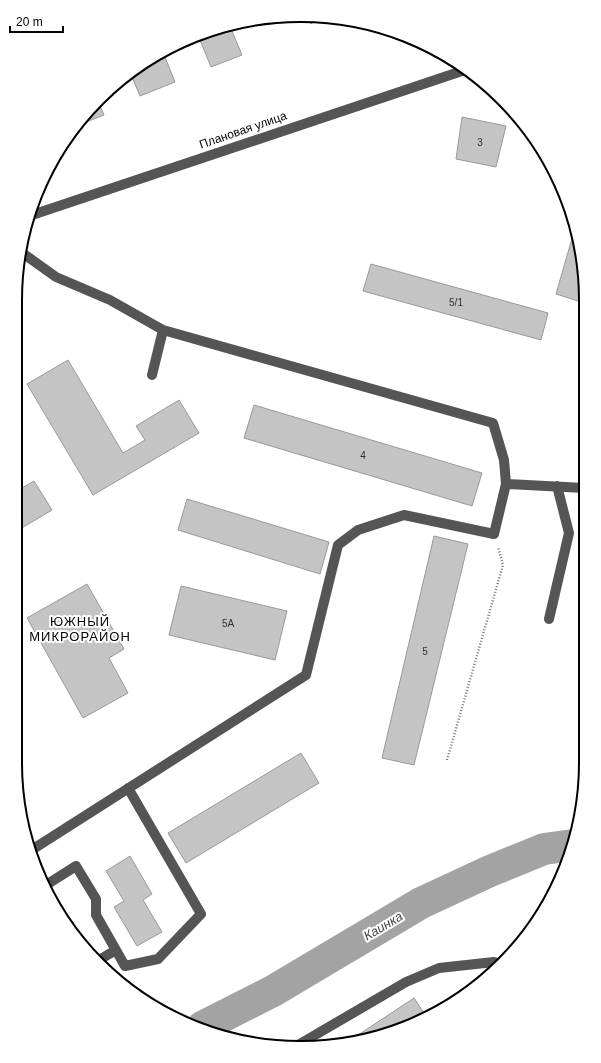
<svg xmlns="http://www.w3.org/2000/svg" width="601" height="1063" font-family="Arial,sans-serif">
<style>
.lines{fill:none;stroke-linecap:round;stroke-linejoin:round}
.river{stroke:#a3a3a3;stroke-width:32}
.building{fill:#c4c4c4;stroke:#999}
.path{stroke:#777;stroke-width:2.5;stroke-dasharray:1 2;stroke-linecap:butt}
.minor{stroke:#555;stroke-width:10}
.labels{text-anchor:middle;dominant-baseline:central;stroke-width:4;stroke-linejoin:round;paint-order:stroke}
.number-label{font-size:10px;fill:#313131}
.street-label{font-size:12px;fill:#000;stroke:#fff}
.neighbourhood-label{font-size:13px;letter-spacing:1px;fill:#000;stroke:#fff}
.water-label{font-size:13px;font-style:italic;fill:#444;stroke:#fff}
.rim{fill:none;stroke:#000;stroke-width:2}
</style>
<rect width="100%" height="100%" fill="#fff"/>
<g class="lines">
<path class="river" d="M 202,1027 L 273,991 L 421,903 L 490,871 L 544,849 L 573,845"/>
</g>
<path class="building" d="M 306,16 L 320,17 L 311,24 Z
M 229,24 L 242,55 L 211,67 L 198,35 Z
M 163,52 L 175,82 L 140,96 L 130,72 Z
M 98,101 L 104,115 L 76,126 L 86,112 Z
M 462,117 L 506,126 L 496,167 L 456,159 Z
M 575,228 L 584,263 L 584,293 L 581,302 L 556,294 Z
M 371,264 L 548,313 L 541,340 L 363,291 Z
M 68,360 L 123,453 L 145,440 L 136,426 L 179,400 L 199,433 L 93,495 L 27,384 Z
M 254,405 L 482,473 L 472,506 L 244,438 Z
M 34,481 L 52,510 L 15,532 L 15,492 Z
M 187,499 L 329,542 L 320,574 L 178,530 Z
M 434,536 L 468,544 L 414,765 L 382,758 Z
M 87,584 L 124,649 L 109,658 L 128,693 L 83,718 L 27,618 Z
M 181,586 L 287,611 L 275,660 L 169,635 Z
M 301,753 L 319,783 L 186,863 L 168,833 Z
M 130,856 L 152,894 L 143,900 L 162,932 L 137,946 L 114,907 L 124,901 L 106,871 Z
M 414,998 L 426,1016 L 410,1026 L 349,1041 Z"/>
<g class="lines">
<path class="path" d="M 447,760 L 503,565 L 498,547"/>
<path class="minor" d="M 29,216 L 465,70
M 21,252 L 56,277 L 110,300 L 163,330 L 493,423 L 504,460 L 506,484 L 494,534 L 404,515 L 358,530 L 338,545 L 306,675 L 30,851
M 152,375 L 163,330
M 506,484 L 584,488
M 549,619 L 569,533 L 557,486
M 46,885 L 76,866 L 96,899 L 96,915 L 125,966 L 158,959 L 201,914 L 128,788
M 99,960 L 116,950
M 298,1045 L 406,982 L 439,968 L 494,962 L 500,964"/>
</g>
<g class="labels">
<g class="number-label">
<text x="480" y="142">3</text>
<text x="456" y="302">5/1</text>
<text x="363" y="455">4</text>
<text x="228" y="623">5А</text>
<text x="425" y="651">5</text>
</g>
<g class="street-label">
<text transform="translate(243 130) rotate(-19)">Плановая улица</text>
</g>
<g class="neighbourhood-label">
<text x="80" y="621">ЮЖНЫЙ<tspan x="80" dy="15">МИКРОРАЙОН</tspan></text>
</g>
<g class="water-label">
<text transform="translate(383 926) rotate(-31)">Каинка</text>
</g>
</g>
<path d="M0 0H601V1063H0ZM300 22H301A278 278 0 0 1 579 300V763A278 278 0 0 1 301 1041H300A278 278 0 0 1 22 763V300A278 278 0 0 1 300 22Z" fill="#fff" fill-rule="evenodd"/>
<path class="rim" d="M300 22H301A278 278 0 0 1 579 300V763A278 278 0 0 1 301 1041H300A278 278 0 0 1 22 763V300A278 278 0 0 1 300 22Z"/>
<path d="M10 26v6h53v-6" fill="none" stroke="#000000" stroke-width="2"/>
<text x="16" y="26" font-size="12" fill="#000000" stroke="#ffffff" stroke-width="3" paint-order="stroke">20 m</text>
</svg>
